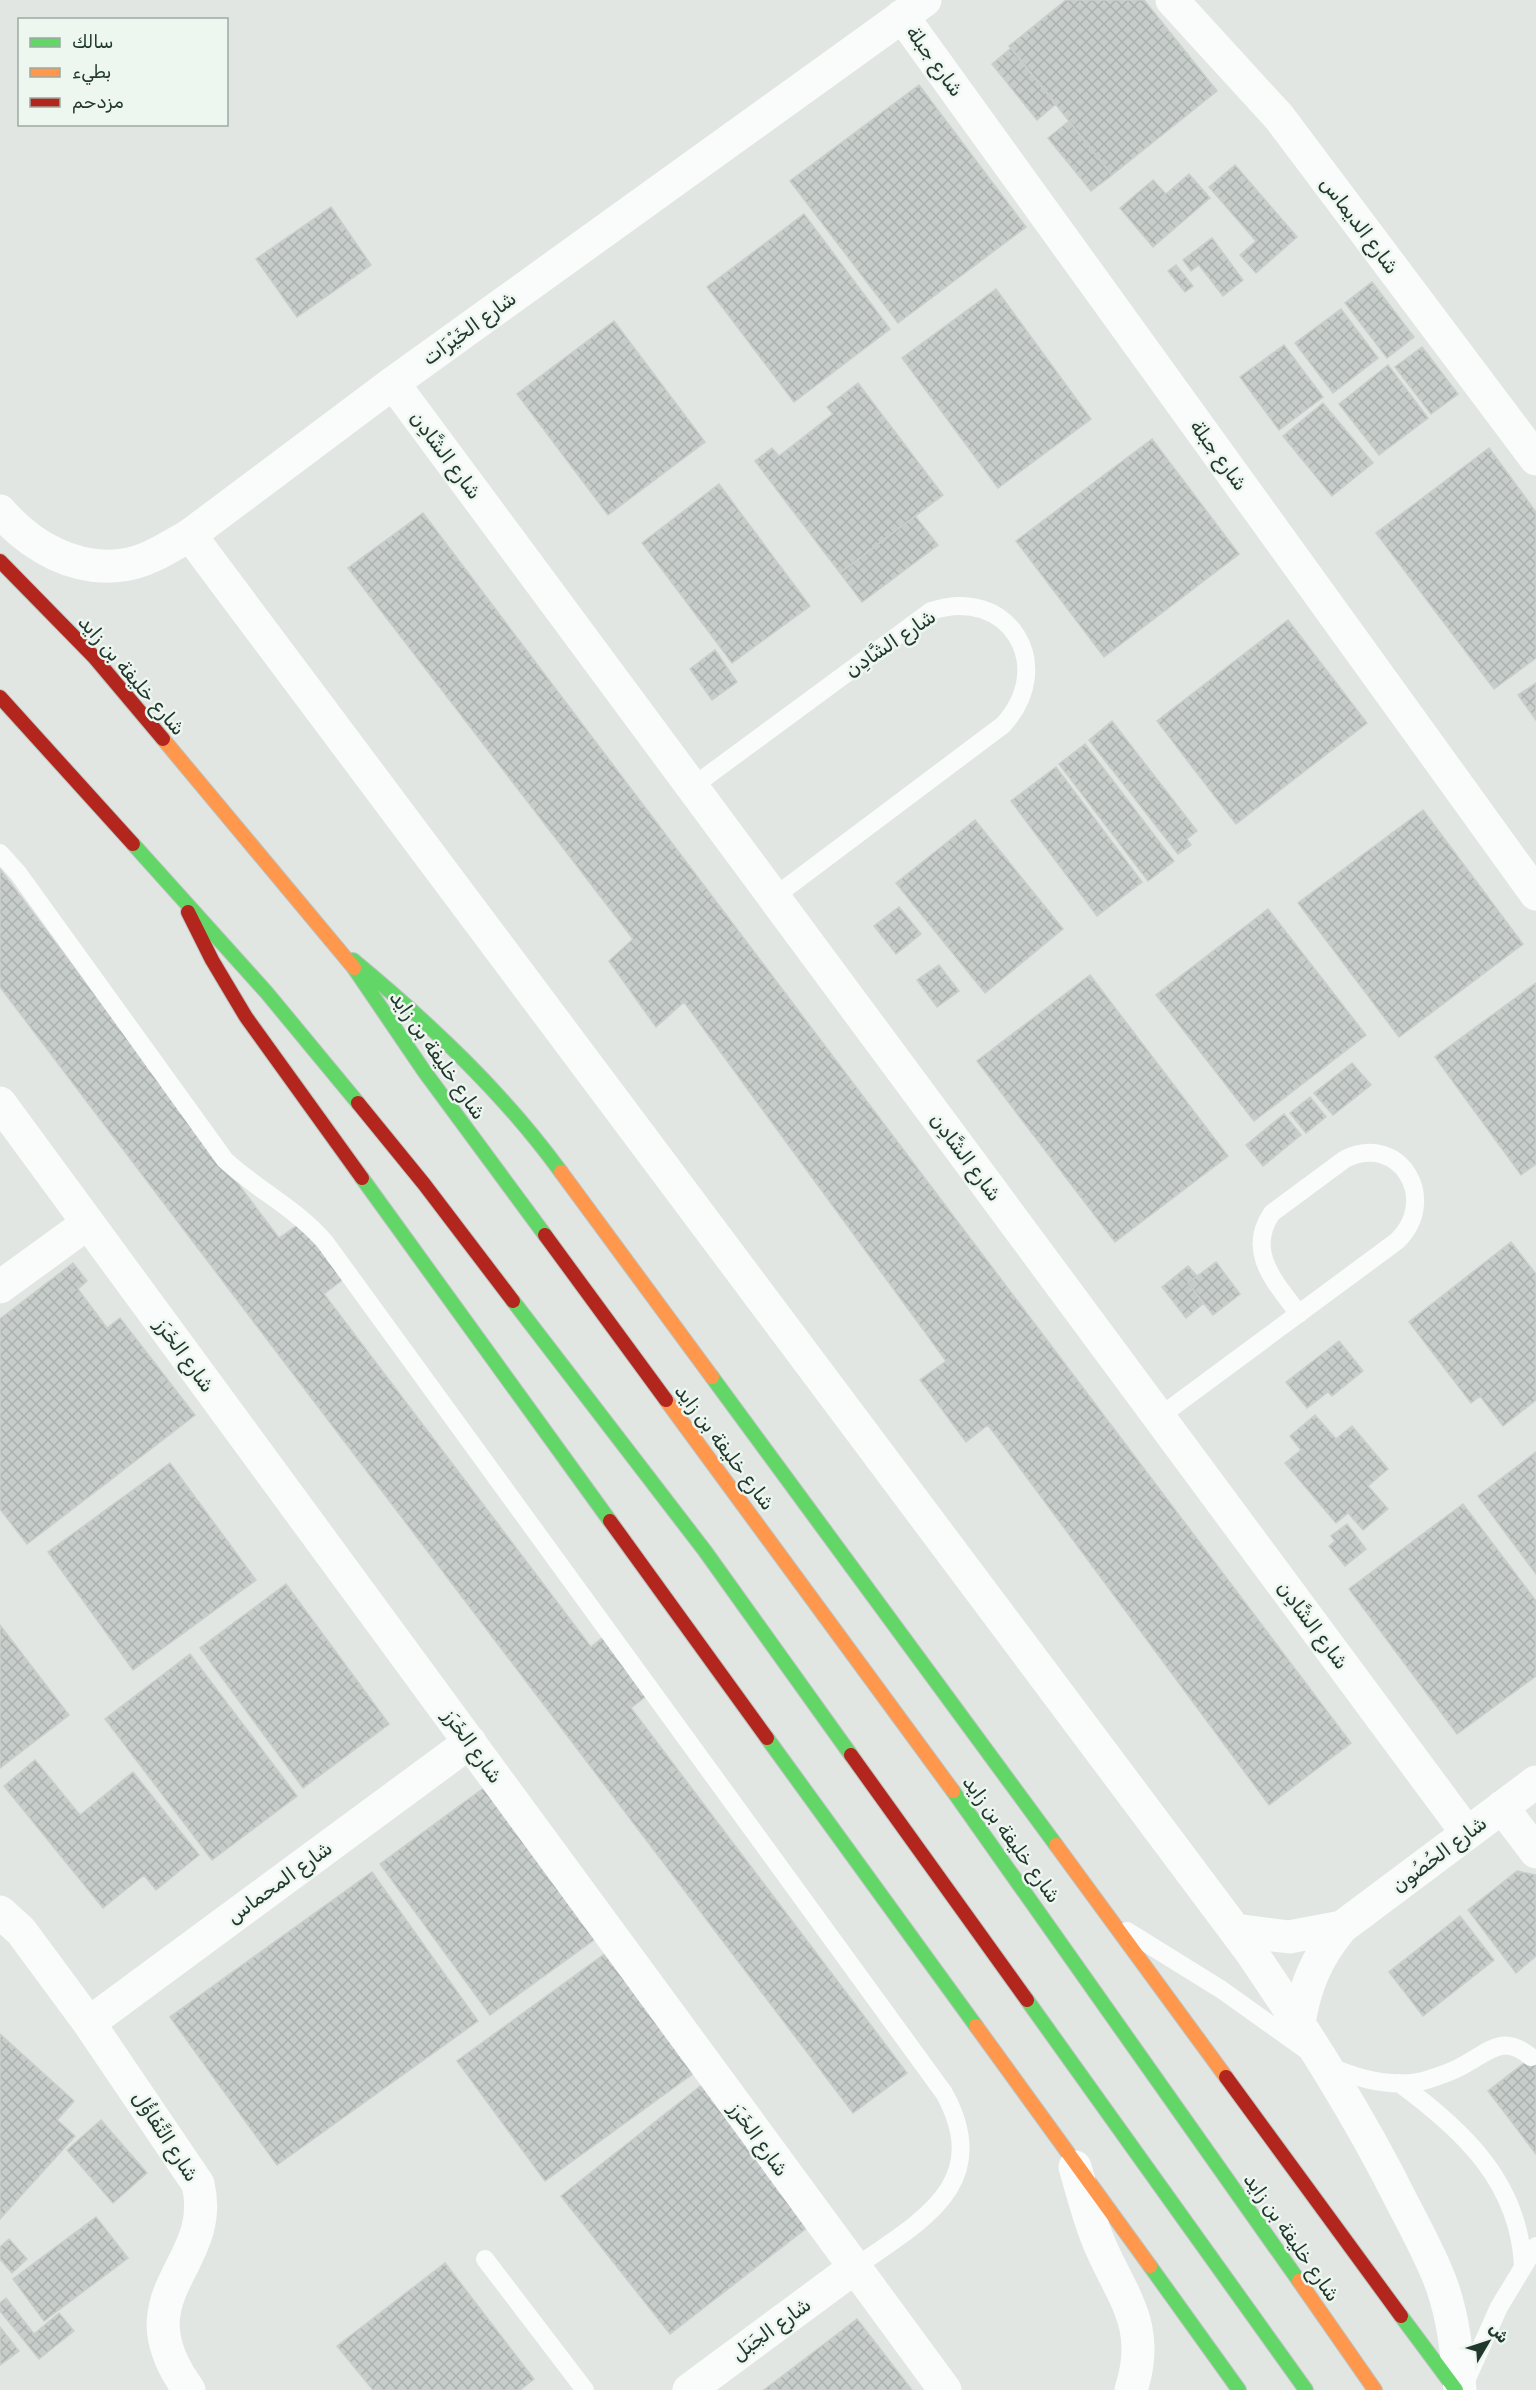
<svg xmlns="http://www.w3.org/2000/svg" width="1536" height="2390" font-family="Rubik,'Noto Sans Arabic',sans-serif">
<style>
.building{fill:url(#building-cross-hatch);stroke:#cacfcc;stroke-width:1.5}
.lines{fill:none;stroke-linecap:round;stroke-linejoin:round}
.fast-casing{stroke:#bbc3bf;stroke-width:16}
.slow-casing{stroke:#bbc3bf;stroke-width:16}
.jam-casing{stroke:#bbc3bf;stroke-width:16}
.lane{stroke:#fafbfb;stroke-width:18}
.street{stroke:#fafbfb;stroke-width:33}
.fast{stroke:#63d668;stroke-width:14}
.slow{stroke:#ff974d;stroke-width:14}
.jam{stroke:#b3261e;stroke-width:14}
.labels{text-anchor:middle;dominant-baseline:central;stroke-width:5;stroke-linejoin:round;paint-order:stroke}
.street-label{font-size:20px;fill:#20382d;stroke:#eef6f0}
</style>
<defs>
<pattern id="building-cross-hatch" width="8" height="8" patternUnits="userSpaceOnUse" patternTransform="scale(1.5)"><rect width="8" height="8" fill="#c7cdca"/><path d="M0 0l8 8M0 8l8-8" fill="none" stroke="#abb1ae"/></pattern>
</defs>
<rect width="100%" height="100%" fill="#e1e6e3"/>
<path class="building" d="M 1066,0 L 1144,0 L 1217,91 L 1112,175 L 1009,46 Z
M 1011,48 L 1056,104 L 1037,120 L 992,64 Z
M 919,85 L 1026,227 L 898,323 L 790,181 Z
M 1069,121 L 1112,175 L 1091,191 L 1048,138 Z
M 1235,165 L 1297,237 L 1256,273 L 1240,255 L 1256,241 L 1209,187 Z
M 1189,174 L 1210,198 L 1153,247 L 1120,208 L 1153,180 L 1166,194 Z
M 331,207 L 371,265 L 297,317 L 256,259 Z
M 804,214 L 890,329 L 794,402 L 707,287 Z
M 1212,238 L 1243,280 L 1223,296 L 1199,265 L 1191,271 L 1183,260 Z
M 1176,265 L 1193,286 L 1185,292 L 1168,271 Z
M 1372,282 L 1414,337 L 1387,358 L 1345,303 Z
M 996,289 L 1091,419 L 998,488 L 902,358 Z
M 1341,309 L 1378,358 L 1333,393 L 1295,343 Z
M 614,321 L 705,442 L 608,515 L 517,394 Z
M 1284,345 L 1323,397 L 1279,430 L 1240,377 Z
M 1422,347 L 1458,394 L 1431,414 L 1395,367 Z
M 1388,365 L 1428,418 L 1379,455 L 1339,404 Z
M 858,383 L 943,495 L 840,573 L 755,461 L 772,448 L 779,456 L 833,414 L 827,407 Z
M 1323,403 L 1373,463 L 1332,496 L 1283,436 Z
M 1152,439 L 1239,554 L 1104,657 L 1016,541 Z
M 1489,448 L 1536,512 L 1536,658 L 1494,689 L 1376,533 Z
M 719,484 L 810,606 L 732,663 L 642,543 Z
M 423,513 L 1351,1743 L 1269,1805 L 988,1425 L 966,1442 L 920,1380 L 946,1361 L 684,1002 L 656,1027 L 609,961 L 633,939 L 348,568 Z
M 915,516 L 938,545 L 862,602 L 840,573 Z
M 1288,620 L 1367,723 L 1236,824 L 1157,721 Z
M 715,650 L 737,682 L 712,700 L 690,669 Z
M 1536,683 L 1536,720 L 1518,695 Z
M 1112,721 L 1197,831 L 1187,839 L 1191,845 L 1178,854 L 1089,740 Z
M 1085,744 L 1174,861 L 1148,881 L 1059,764 Z
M 1056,767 L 1142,882 L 1097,916 L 1011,801 Z
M 1423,810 L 1523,944 L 1399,1037 L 1298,903 Z
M 975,820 L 1063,929 L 985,993 L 896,883 Z
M 0,869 L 279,1238 L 302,1222 L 346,1277 L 324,1294 L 591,1647 L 607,1634 L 650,1693 L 631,1708 L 907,2073 L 853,2113 L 0,987 Z
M 899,907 L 921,934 L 896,954 L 874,926 Z
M 1268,909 L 1366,1035 L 1254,1121 L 1156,995 Z
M 939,965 L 959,991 L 937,1007 L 917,980 Z
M 1090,975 L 1228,1156 L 1115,1242 L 977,1061 Z
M 1536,983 L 1536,1164 L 1521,1175 L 1435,1057 Z
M 1352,1063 L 1371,1085 L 1333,1115 L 1314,1093 Z
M 1310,1097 L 1326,1117 L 1306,1133 L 1290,1113 Z
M 1284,1114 L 1301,1135 L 1263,1166 L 1246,1145 Z
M 1511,1242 L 1536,1274 L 1536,1400 L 1503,1426 L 1480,1396 L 1471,1403 L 1409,1322 Z
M 1216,1262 L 1240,1294 L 1213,1315 L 1188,1283 Z
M 73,1263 L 87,1281 L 78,1289 L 107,1328 L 120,1318 L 195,1415 L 27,1544 L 0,1509 L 0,1319 Z
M 1188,1266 L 1197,1276 L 1188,1283 L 1204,1303 L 1186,1318 L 1162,1287 Z
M 1339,1341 L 1363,1371 L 1332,1396 L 1328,1392 L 1307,1408 L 1286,1382 Z
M 1315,1415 L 1336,1439 L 1352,1426 L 1388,1469 L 1368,1486 L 1388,1509 L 1363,1530 L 1348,1513 L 1336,1523 L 1285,1463 L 1301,1450 L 1290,1436 Z
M 1536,1452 L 1536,1574 L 1478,1496 Z
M 170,1463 L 256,1580 L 133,1670 L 48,1552 Z
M 1463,1504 L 1536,1601 L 1536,1676 L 1457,1734 L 1349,1589 Z
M 1347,1524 L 1366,1549 L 1345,1566 L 1329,1546 L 1335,1541 L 1331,1536 Z
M 286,1584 L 389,1724 L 303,1788 L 200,1648 Z
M 0,1625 L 69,1715 L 0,1768 Z
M 190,1654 L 297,1796 L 212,1860 L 105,1719 Z
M 35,1760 L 80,1815 L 133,1772 L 199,1855 L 156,1890 L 144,1875 L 103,1908 L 4,1786 Z
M 492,1782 L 602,1934 L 490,2015 L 380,1864 Z
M 1517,1871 L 1536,1875 L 1536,1956 L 1516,1973 L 1468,1910 Z
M 372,1872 L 478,2021 L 277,2165 L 170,2017 Z
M 1460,1916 L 1494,1960 L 1423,2016 L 1389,1972 Z
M 610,1950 L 698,2070 L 545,2181 L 457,2061 Z
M 0,2034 L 74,2101 L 57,2120 L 75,2136 L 0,2219 Z
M 1536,2054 L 1536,2154 L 1488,2091 Z
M 703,2084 L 813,2223 L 670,2334 L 561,2196 Z
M 101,2120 L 147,2173 L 113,2203 L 67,2150 Z
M 96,2217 L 128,2258 L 44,2321 L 13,2279 Z
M 9,2239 L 27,2259 L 12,2273 L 0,2259 L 0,2247 Z
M 445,2263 L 534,2379 L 520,2390 L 373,2390 L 337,2346 Z
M 6,2298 L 34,2334 L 59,2313 L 74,2331 L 39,2359 L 0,2311 L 0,2303 Z
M 857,2319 L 912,2390 L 764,2390 Z
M 0,2327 L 19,2351 L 0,2365 Z"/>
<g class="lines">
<defs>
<path id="fast" d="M 133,844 L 267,993 L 358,1103
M 353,960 C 429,1023 502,1091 561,1172
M 354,968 L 424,1071 L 545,1235
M 362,1178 L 610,1521
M 513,1301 L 705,1551 L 851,1755
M 712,1377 L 1056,1845
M 767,1738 L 976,2026
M 953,1791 L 1299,2281
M 1027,2000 L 1306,2390
M 1150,2266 L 1239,2390
M 1401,2316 L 1456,2390"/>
<path id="slow" d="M 163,739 L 354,968
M 561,1172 L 712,1377
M 666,1400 L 953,1791
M 1056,1845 L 1226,2077
M 976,2026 L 1150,2266
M 1299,2281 L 1375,2390"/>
<path id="jam" d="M 0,561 L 94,657 L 163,739
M 0,697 L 133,844
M 188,912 L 212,960 L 246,1017 L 362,1178
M 358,1103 L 424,1184 L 513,1301
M 545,1235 L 666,1400
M 610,1521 L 767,1738
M 851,1755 L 1027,2000
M 1226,2077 L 1401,2316"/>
</defs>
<use href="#fast" class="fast-casing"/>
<use href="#slow" class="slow-casing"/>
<use href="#jam" class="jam-casing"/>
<path class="lane" d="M 692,787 L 931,611 C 1008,585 1058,665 1003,725 L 774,897
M 0,853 L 18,873 L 225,1160 C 257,1190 296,1208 325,1242 L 944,2093 C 995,2185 919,2222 854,2268
M 1159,1417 L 1397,1241 C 1440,1200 1400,1132 1345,1159 L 1272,1213 C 1245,1252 1276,1283 1299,1314
M 1127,1931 L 1222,1990 L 1306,2050
M 1329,2066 C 1358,2079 1391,2088 1423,2081 C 1436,2077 1450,2073 1462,2066 C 1489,2052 1502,2033 1531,2057
M 1399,2083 C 1463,2130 1519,2182 1523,2266
M 485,2259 L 585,2390
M 1465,2383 L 1499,2307 L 1536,2246"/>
<path class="street" d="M 1172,0 L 1279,117 L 1536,459
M 902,16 L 1536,894
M 393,383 L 1467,1833
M 0,511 C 30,546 75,572 123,565 C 147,562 169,547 190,535 L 393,383 L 925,0
M 190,535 L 1249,1949 C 1305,2031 1359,2115 1403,2204 C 1417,2231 1432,2258 1442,2286 C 1454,2320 1457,2355 1460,2390
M 0,1103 L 945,2390
M 0,1287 L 88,1223
M 1502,1807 L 1536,1852
M 0,1912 L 21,1931 L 89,2023 L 198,2184 C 218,2267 118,2293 189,2390
M 1235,1930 L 1289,1937 L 1342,1927
M 89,2023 L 470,1742
M 1299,2023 C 1305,1985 1317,1957 1342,1927 L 1536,1782
M 1075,2167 C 1082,2191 1088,2215 1097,2238 C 1119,2294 1153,2323 1131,2390
M 689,2390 L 854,2268"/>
<use href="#fast" class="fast"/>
<use href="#slow" class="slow"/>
<use href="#jam" class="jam"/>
</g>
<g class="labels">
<g class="street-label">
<text transform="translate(935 61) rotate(54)">شارع جبلة</text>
<text transform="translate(1360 225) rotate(53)">شارع الديماس</text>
<text transform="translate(469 328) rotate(-36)">شارع الخَيْرَات</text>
<text transform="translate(446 455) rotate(53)">شارع الشَّادِن</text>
<text transform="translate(1219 455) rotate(54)">شارع جبلة</text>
<text transform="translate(890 643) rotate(-34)">شارع الشَّادِن</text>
<text transform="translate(132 675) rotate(49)">شارع خليفة بن زايد</text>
<text transform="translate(438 1055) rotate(55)">شارع خليفة بن زايد</text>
<text transform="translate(966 1157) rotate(53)">شارع الشَّادِن</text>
<text transform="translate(185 1355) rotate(54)">شارع الخَرَز</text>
<text transform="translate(725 1447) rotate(53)">شارع خليفة بن زايد</text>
<text transform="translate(1313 1625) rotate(53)">شارع الشَّادِن</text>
<text transform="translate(473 1746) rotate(54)">شارع الخَرَز</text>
<text transform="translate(1012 1839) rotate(54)">شارع خليفة بن زايد</text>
<text transform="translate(1439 1854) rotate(-37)">شارع الحُصُون</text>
<text transform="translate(279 1882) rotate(-36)">شارع المحماس</text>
<text transform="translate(166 2136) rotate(57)">شارع التَّفَاؤُل</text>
<text transform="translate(759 2139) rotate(54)">شارع الخَرَز</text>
<text transform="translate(1292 2237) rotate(55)">شارع خليفة بن زايد</text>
<text transform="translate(771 2329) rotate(-36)">شارع الجَبَل</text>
</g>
</g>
<rect x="18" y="18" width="210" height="108" fill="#eef6f0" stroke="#9caaa2" stroke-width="1.5"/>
<rect x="30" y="38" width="30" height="9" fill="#63d668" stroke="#9caaa2" stroke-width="1.5"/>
<text x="72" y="48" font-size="18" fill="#20382d">سالك</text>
<rect x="30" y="68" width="30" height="9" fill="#ff974d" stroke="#9caaa2" stroke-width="1.5"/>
<text x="72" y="78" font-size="18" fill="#20382d">بطيء</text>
<rect x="30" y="98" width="30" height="9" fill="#b3261e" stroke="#9caaa2" stroke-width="1.5"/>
<text x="72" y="108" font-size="18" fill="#20382d">مزدحم</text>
<g transform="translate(1488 2342) rotate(51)" stroke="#eef6f0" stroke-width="4.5" paint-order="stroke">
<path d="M0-4.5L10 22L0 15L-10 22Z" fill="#20382d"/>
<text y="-9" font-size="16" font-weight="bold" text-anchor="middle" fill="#20382d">ش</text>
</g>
</svg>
